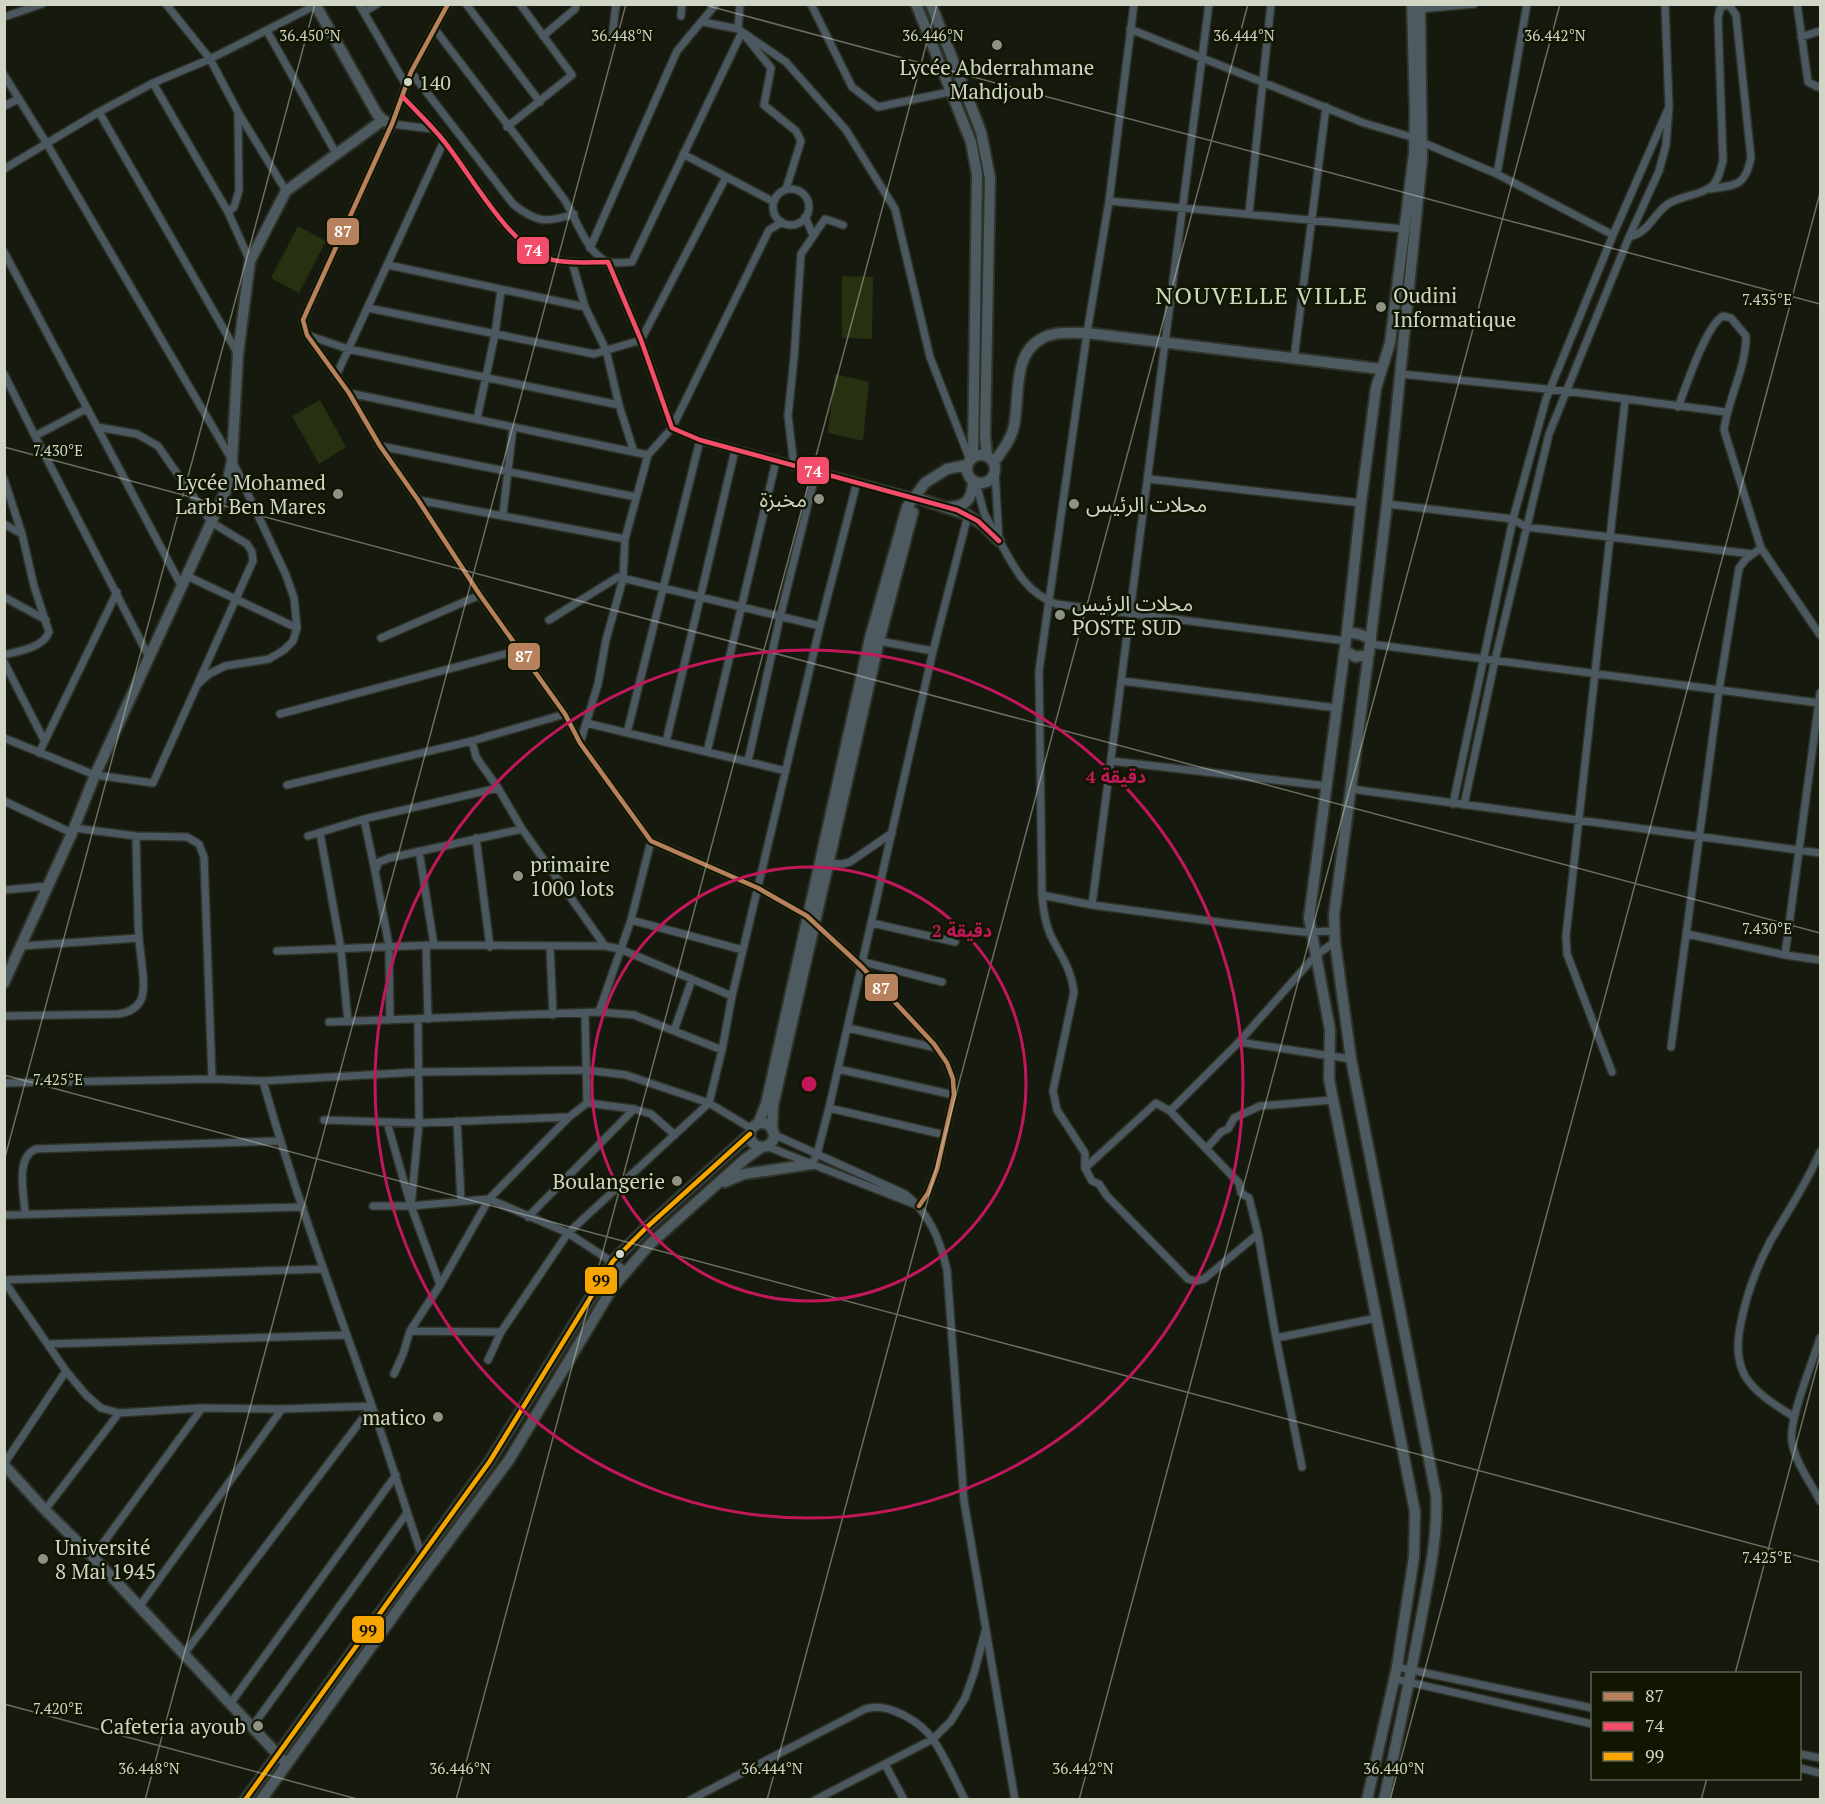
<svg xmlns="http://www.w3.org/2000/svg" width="1825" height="1804" font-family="'PT Serif','Noto Sans Arabic',serif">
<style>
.grass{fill:#273010}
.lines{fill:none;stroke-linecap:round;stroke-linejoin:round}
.street-casing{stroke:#2f3228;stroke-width:10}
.secondary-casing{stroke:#2f3228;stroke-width:14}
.street{stroke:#4c585f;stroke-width:7}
.secondary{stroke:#4d5a5f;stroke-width:10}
.bus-1-casing{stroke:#101601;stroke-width:9}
.bus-2-casing{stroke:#101601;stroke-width:9}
.bus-3-casing{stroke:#101601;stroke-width:9}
.bus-1{stroke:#b6815c;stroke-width:4.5}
.bus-2{stroke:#f44d6c;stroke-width:4.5}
.bus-3{stroke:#f7a600;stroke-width:4.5}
.ticks{fill:none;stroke:#d0d5c6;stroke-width:1.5;stroke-opacity:0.45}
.ring{fill:none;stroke:#c2185b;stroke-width:3}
.poi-dot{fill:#8f9385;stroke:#101601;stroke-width:2}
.bus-dot{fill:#d0d5c6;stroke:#101601;stroke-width:2}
.labels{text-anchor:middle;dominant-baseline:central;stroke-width:5;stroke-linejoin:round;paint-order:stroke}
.bus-label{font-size:20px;fill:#d0d5c6;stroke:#101601;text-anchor:start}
.poi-label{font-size:21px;fill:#d0d5c6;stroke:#101601;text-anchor:start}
.quarter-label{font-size:24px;letter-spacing:1.5px;fill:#ccd7b8;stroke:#101601}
.ticks-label{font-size:15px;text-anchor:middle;fill:#d0d5c6;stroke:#101601;stroke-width:5;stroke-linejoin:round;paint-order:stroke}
.centre{fill:#c2185b;stroke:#101601;stroke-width:3}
.ring-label{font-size:18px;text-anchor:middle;font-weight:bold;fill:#c2185b;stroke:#101601;stroke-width:5;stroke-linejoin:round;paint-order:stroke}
.line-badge{stroke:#101601;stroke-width:2}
.badge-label{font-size:16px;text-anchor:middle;font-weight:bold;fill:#fff}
.pale-badge-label{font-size:16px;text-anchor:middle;font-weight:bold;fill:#111}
</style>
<rect width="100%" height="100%" fill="#16190d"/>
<path class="grass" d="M 298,226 L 326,241 L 299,293 L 271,278 Z
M 842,276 L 873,277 L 872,339 L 842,338 Z
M 835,374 L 869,382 L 863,441 L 828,433 Z
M 320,400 L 346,447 L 319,464 L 292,416 Z"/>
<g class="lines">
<defs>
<path id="street" d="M 166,4 L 210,59 L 238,112 L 286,191
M 359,4 L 406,85
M 448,4 L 411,72 L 392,124 L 307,311 L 303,320 L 307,335 L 349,393 L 380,446 L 418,500 L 480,595 L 565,714 L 580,743 L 651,841 L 758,888 L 807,916 L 862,967 L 934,1044 L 947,1063 L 953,1079 L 954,1095 L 937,1169 L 928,1193 L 919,1206
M 466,4 L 540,102
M 811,4 L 852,87 L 878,107 L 954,91
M 1134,4 L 1109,201 L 1087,333 L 1039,671 L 1042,895 C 1043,908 1045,922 1050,934 C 1060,955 1071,967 1074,992 L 1053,1091 L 1057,1110 L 1085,1153 L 1085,1168 L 1092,1181 L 1099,1184 L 1107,1196 L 1188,1279 L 1196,1281 L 1204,1279 L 1258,1234
M 1665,4 L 1669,107
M 1797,4 L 1808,82 L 1818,87 L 1820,86
M 1420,9 L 1474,4
M 364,12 L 377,4
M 681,16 L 682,4
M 4,17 L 42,4
M 703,22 L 738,29 L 786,62 L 846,130 L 895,209 L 930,357 L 970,460
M 434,28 L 564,199 C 576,218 587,254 608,262 C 614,264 625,262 632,262 L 742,32 L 771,68 L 764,105 L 796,131 L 801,141 L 786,189
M 738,29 L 740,4
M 1130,29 L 1364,123 L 1415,138 L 1424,143 L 1497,174 L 1613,235
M 267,31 L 337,155
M 543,36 L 575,9 L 576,4
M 1801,37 L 1820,31
M 612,38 L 616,4
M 411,72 L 513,204 C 537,223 546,223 574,214
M 4,75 L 47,144 L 232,460 L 286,575 L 294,598 L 297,628 L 293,641 L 284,650 L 269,659 L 225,666 L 209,674 L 198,684
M 153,83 L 228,212 L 250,261
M 403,97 C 416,111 431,125 443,140 C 471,174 509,249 553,260 C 570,264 591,262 608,262 L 641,340 L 672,428 L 700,440 L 914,497
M 4,106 L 19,99
M 99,112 L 238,354
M 392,124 L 433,129
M 507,127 L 572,75 L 520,4
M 683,154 L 774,202
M 4,169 L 99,112 L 153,83 L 210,59 L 316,5
M 1497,174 L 1527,4
M773 207a18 18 0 1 1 36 0a18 18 0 1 1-36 0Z
M 1109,201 L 1404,229
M 228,212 L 234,207 L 239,191 L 238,113
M 1249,213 L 1271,4
M 805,217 L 813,235
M 1629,237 C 1651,231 1652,215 1668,204 C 1680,196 1702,195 1712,186 C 1719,180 1720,170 1723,161 L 1718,18 L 1720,9 L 1725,5 L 1729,5 L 1736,15 L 1751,158 C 1745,186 1737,185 1710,189
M 590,248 L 677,51 L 716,4
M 4,252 L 182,587
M 572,262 L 585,307 L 606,350 L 619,405 L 634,452
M 388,265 L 585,307
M 368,308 L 594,354 L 641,340 L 726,177
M 307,335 L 348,349 L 619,405
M 1294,359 L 1326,107
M 4,374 L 35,436 L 149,657
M 1401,374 L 1565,391 L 1726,412
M 336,376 L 444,141
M 349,393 L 648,455
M 1678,407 C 1686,387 1706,325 1723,316 L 1731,318 L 1746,336 C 1746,369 1728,398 1724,430 L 1761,548 L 1820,635
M 477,419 L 495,334 L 501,290
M 35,436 L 86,409
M 380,446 L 636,497
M 794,466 L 788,416 L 794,358 L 801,254 L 825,219 L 843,225
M 995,471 L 999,541
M 4,479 L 22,534 L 34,586 L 49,632 C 43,648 19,651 4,655
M 1149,479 L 1361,503
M 976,483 L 984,513 L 993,530
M 418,500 L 625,539
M 1387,504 L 1513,519 L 1526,527 L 1752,554
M 503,514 L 513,427
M 4,524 L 22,534
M 999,540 C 1014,567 1025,592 1056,604 L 1346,641
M 187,576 L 297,628
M 4,597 L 46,620
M 549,620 L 618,577 L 820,626
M 381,638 L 480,595
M 879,641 L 933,651
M 1370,644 L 1819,703
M 4,662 L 44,740
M 1122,681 L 1337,708
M 280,714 L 520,650
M 586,723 L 786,771
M 627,733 L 700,440
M 4,738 L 95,775 L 153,783 L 253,561 L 252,552 L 247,544 L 211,522 L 158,446 L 137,434 L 97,427
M 472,741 L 476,757 L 498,788 L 522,829 L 605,946
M 666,742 L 735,450
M 580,743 L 598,684 L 606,640 L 623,579 L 625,539 L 648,455 L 672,428 L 769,230 L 782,222
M 707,752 L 776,461
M 39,753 L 117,592
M 748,761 L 780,617 L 816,472
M 1112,761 L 1327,786
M 287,785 L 472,741 L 565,714
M 1351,789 L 1820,853
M 4,801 L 72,833
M 1453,804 L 1513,519 L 1546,399 L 1613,235 L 1669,107 L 1666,145 L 1659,171 L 1629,237 L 1549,434 L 1495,660 L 1464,805
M 364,819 L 498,788
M 74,828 L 136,836 L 187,837 L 199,844 L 204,857 L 212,1079
M 320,833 L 341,949 L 348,1022
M 308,836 L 364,819 L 375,871
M 476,838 L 490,947
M 419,851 L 434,945
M 829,863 L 842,864 L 850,862 L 892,833
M 4,890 L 48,886
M 1042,895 L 1092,905 L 1233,924 L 1303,932 L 1334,931
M 1092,905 L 1209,4
M 631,920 L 743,950
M 872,923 L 955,942
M 1687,934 L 1785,955 L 1820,960
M 426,945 L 428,1019
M 22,946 L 139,938
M 550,946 L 553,1015
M 277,951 L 434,945 L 605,946 L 620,949 L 732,996
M 1785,955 L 1820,693
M 864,962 L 942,982
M 599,1012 L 631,920 L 651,841
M 585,1013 L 587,1103
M 4,1016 L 118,1014 C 127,1013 136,1009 141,1000 C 147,986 140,955 139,939 C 137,905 137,870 136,836
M 390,1020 L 389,946 L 375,871 L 379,862 L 389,858 L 522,829
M 329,1022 L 599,1012 L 634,1015 L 722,1050
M 848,1028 L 937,1048
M 674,1031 L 692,979
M 1239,1042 L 1351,1059
M 1671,1047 L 1719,690 L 1739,568 L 1746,559 L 1761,548
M 838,1069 L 954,1095
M 1612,1072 L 1567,954 L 1566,936 L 1625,401
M 263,1081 C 294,1192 335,1300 373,1409 C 390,1458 405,1507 422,1556
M 4,1083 L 212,1079 L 263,1081 L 418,1072 L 586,1070 L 626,1075 L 709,1103 L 752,1129
M 829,1108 L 945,1135
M 1170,1111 L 1239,1183 L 1241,1193 L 1249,1198 L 1258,1234 L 1276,1338 L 1302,1467
M 324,1120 L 419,1123 L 569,1117
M 457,1121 L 461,1201
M 387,1122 L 411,1206 L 440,1285
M 773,1134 L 905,1194 C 929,1213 940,1239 947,1270 L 964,1501 L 1015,1800
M 766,1146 L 914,1204
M 1206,1149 L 1221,1132 L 1228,1129 L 1234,1118 L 1260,1106 L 1333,1100
M 812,1164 L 817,1154 L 829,1108 L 933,651 L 968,515
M 1085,1168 L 1156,1103 L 1170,1111 L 1239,1042 L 1316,955 L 1335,942
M 373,1206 L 411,1206 L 489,1199 L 568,1233 L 626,1271
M 411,1206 L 419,1123 L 418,1019
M 25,1213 C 24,1194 15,1157 36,1149 L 280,1141
M 4,1215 L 303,1207
M 528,1217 L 634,1109
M 4,1280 L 322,1269
M 4,1281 L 66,1371 L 86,1395 L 101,1408 L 119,1413 L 202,1408 L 282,1409 L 372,1406
M 410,1331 L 440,1285 L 489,1199 L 569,1117 L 587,1103 L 634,1109 L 651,1114 L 675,1135
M 1276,1338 L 1377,1318
M 1820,1338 C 1813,1361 1788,1421 1792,1442 C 1795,1462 1811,1483 1820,1501
M 49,1344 L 346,1335
M 488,1360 L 501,1332 L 568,1233 L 709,1103 L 722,1050 L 732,996 L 820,626 L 857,482
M 394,1374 L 403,1354 L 410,1331 L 501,1332
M 1794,1417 C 1777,1406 1756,1394 1745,1376 C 1736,1359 1737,1341 1741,1322 C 1747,1293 1757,1266 1771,1240 C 1788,1211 1807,1183 1820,1152
M 4,1464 L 66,1371
M 45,1510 L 119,1413
M 93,1557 L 202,1408
M 139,1607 L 282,1409
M 184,1654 L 372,1406
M 1397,1667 L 1592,1708
M 1395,1679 L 1592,1724
M 230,1704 L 396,1475
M 252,1727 L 407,1513
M 1800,1754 L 1820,1758
M 885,1764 L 904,1800
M 1800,1768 L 1820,1773
M 690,1800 L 865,1709 C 887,1701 922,1722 934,1741 C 946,1759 955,1780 965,1800
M 815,1800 L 933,1739 L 951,1721 L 965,1698 L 974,1673 L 985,1632"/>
<path id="secondary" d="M 315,4 L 377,114 L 383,120 L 392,124
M 916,4 L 971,142 L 977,174 L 973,457
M 931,4 L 981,132 L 990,178 L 985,435 L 987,456
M967 469a14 14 0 1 1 28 0a14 14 0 1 1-28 0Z
M 994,462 C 1002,451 1011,440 1014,426 C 1020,398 1012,355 1041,339 C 1054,331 1072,333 1087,333 L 1381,369
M 914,497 L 968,515 L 983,525 L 999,541
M 949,507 C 967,506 972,499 973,481
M 1347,632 L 1359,634 L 1371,639
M 1345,651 L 1356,657 L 1369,654
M 4,983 L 72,833 L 95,775 L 226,490 L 232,460 L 238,354 L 250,261 L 286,191 L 383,120
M750 1135a12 12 0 1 1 24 0a12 12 0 1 1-24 0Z
M 758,1124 L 766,1104 L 870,638 L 907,507 L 925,483 L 947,469 L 967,465
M 772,1130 L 773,1106 L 879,641 L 913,512
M 725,1182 L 744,1174 L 812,1164
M 4,1465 L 45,1510 L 93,1557 L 282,1759
M 245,1800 L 490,1461 L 613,1261 L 646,1228 L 750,1134
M 261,1800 L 412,1590 L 509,1460 L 613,1287 L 650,1244 L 745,1159 L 762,1147
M 1367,1800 L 1397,1667 L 1414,1557 L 1415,1512 L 1329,1079 L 1330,1030 L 1309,918 L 1347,632 L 1361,503 L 1376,388 L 1390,343 L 1414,153 L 1415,114 L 1412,4
M 1384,1800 C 1398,1736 1411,1673 1423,1609 C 1430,1571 1438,1534 1436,1495 L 1351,1059 L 1335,942 L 1334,915 L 1370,644 L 1387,504 L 1422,159 L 1420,4"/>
</defs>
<use href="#street" class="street-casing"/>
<use href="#secondary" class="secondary-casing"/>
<use href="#street" class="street"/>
<use href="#secondary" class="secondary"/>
<defs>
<path id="bus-1" d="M 448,4 L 411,72 L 392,124 L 307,311 L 303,320 L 307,335 L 349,393 L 380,446 L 418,500 L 480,595 L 565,714 L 580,743 L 651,841 L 758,888 L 807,916 L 862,967 L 934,1044 L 947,1063 L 953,1079 L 954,1095 L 937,1169 L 928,1193 L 919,1206"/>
<path id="bus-2" d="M 403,97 C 416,111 431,125 443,140 C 471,174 509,249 553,260 C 570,264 591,262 608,262 L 641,340 L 672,428 L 700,440 L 957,510 L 978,521 L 999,541"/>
<path id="bus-3" d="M 245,1800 L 490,1461 L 613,1261 L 646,1228 L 750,1134"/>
</defs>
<use href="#bus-1" class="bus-1-casing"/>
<use href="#bus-2" class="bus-2-casing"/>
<use href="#bus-3" class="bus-3-casing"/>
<use href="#bus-1" class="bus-1"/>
<use href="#bus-2" class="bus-2"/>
<use href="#bus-3" class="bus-3"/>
</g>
<path class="ticks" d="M 701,4 L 1820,304M 4,447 L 1820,933M 4,1075 L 1820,1562M 4,1161 L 315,4M 1735,1674 L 1820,1355M 4,1704 L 361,1800M 145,1800 L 626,4M 456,1800 L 937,4M 767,1800 L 1248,4M 1079,1800 L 1560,4M 1390,1800 L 1820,193M 1701,1800 L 1707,1778"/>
<g class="ring">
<circle cx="809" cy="1084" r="217"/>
<circle cx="809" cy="1084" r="434"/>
</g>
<g class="poi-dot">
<circle cx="997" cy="45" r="6"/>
<circle cx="1381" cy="307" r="6"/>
<circle cx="338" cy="494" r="6"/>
<circle cx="819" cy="499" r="6"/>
<circle cx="1074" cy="504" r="6"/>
<circle cx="1060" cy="615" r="6"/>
<circle cx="518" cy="876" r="6"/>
<circle cx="677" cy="1181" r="6"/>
<circle cx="438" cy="1417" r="6"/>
<circle cx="43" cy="1559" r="6"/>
<circle cx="258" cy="1726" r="6"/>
</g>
<g class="bus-dot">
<circle cx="408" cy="82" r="5"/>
<circle cx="620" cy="1254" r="5"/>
</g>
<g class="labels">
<g class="bus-label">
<text x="419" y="82">140</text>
</g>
<g class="poi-label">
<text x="997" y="67" text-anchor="middle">Lycée Abderrahmane<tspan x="997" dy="24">Mahdjoub</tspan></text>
<text x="1393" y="295">Oudini<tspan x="1393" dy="24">Informatique</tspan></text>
<text x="326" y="482" text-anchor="end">Lycée Mohamed<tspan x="326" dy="24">Larbi Ben Mares</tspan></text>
<text x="807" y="499" text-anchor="end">مخبزة</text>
<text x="1086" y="504">محلات الرئيس</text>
<text x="1072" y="603">محلات الرئيس<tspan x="1072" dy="24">POSTE SUD</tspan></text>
<text x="530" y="864">primaire<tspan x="530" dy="24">1000 lots</tspan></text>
<text x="665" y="1181" text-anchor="end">Boulangerie</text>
<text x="426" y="1417" text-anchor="end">matico</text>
<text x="55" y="1547">Université<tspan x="55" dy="24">8 Mai 1945</tspan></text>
<text x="246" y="1726" text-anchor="end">Cafeteria ayoub</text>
</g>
<g class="quarter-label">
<text x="1262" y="295">NOUVELLE VILLE</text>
</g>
</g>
<g class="ticks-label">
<text x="310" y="41">36.450°N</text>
<text x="622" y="41">36.448°N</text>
<text x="933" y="41">36.446°N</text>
<text x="1244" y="41">36.444°N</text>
<text x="1555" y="41">36.442°N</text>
<text x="1767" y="305">7.435°E</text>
<text x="58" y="456">7.430°E</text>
<text x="1767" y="934">7.430°E</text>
<text x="58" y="1085">7.425°E</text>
<text x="1767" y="1563">7.425°E</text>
<text x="58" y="1714">7.420°E</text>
<text x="149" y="1774">36.448°N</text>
<text x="460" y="1774">36.446°N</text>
<text x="772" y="1774">36.444°N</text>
<text x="1083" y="1774">36.442°N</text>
<text x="1394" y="1774">36.440°N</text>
</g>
<circle cx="809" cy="1084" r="9" class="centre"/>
<g class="ring-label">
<text x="1116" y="783">4 دقيقة</text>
<text x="962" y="937">2 دقيقة</text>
</g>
<g class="line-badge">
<rect x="326" y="217" width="34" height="29" rx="6" fill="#b6815c"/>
<rect x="516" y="236" width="34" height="29" rx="6" fill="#f44d6c"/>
<rect x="796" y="456" width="34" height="29" rx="6" fill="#f44d6c"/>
<rect x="507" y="642" width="34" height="29" rx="6" fill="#b6815c"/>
<rect x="864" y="973" width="35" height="29" rx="6" fill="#b6815c"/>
<rect x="584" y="1266" width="34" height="29" rx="6" fill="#f7a600"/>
<rect x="351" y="1615" width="34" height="29" rx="6" fill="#f7a600"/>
</g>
<g class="badge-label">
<text x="343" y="237">87</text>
<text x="533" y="256">74</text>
<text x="813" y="477">74</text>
<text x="524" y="662">87</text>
<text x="881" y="994">87</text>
</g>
<g class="pale-badge-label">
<text x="601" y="1286">99</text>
<text x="368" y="1636">99</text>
</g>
<rect width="1825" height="1804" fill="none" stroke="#d0d5c6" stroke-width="12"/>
<rect x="1591" y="1672" width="210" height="108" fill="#101601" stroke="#5d6250" stroke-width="1.5"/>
<rect x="1603" y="1692" width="30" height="9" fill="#b6815c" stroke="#5d6250" stroke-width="1.5"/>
<text x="1645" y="1702" font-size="18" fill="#d0d5c6">87</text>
<rect x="1603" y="1722" width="30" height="9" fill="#f44d6c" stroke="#5d6250" stroke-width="1.5"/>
<text x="1645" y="1732" font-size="18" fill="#d0d5c6">74</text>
<rect x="1603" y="1752" width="30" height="9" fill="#f7a600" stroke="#5d6250" stroke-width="1.5"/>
<text x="1645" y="1762" font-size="18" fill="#d0d5c6">99</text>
</svg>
